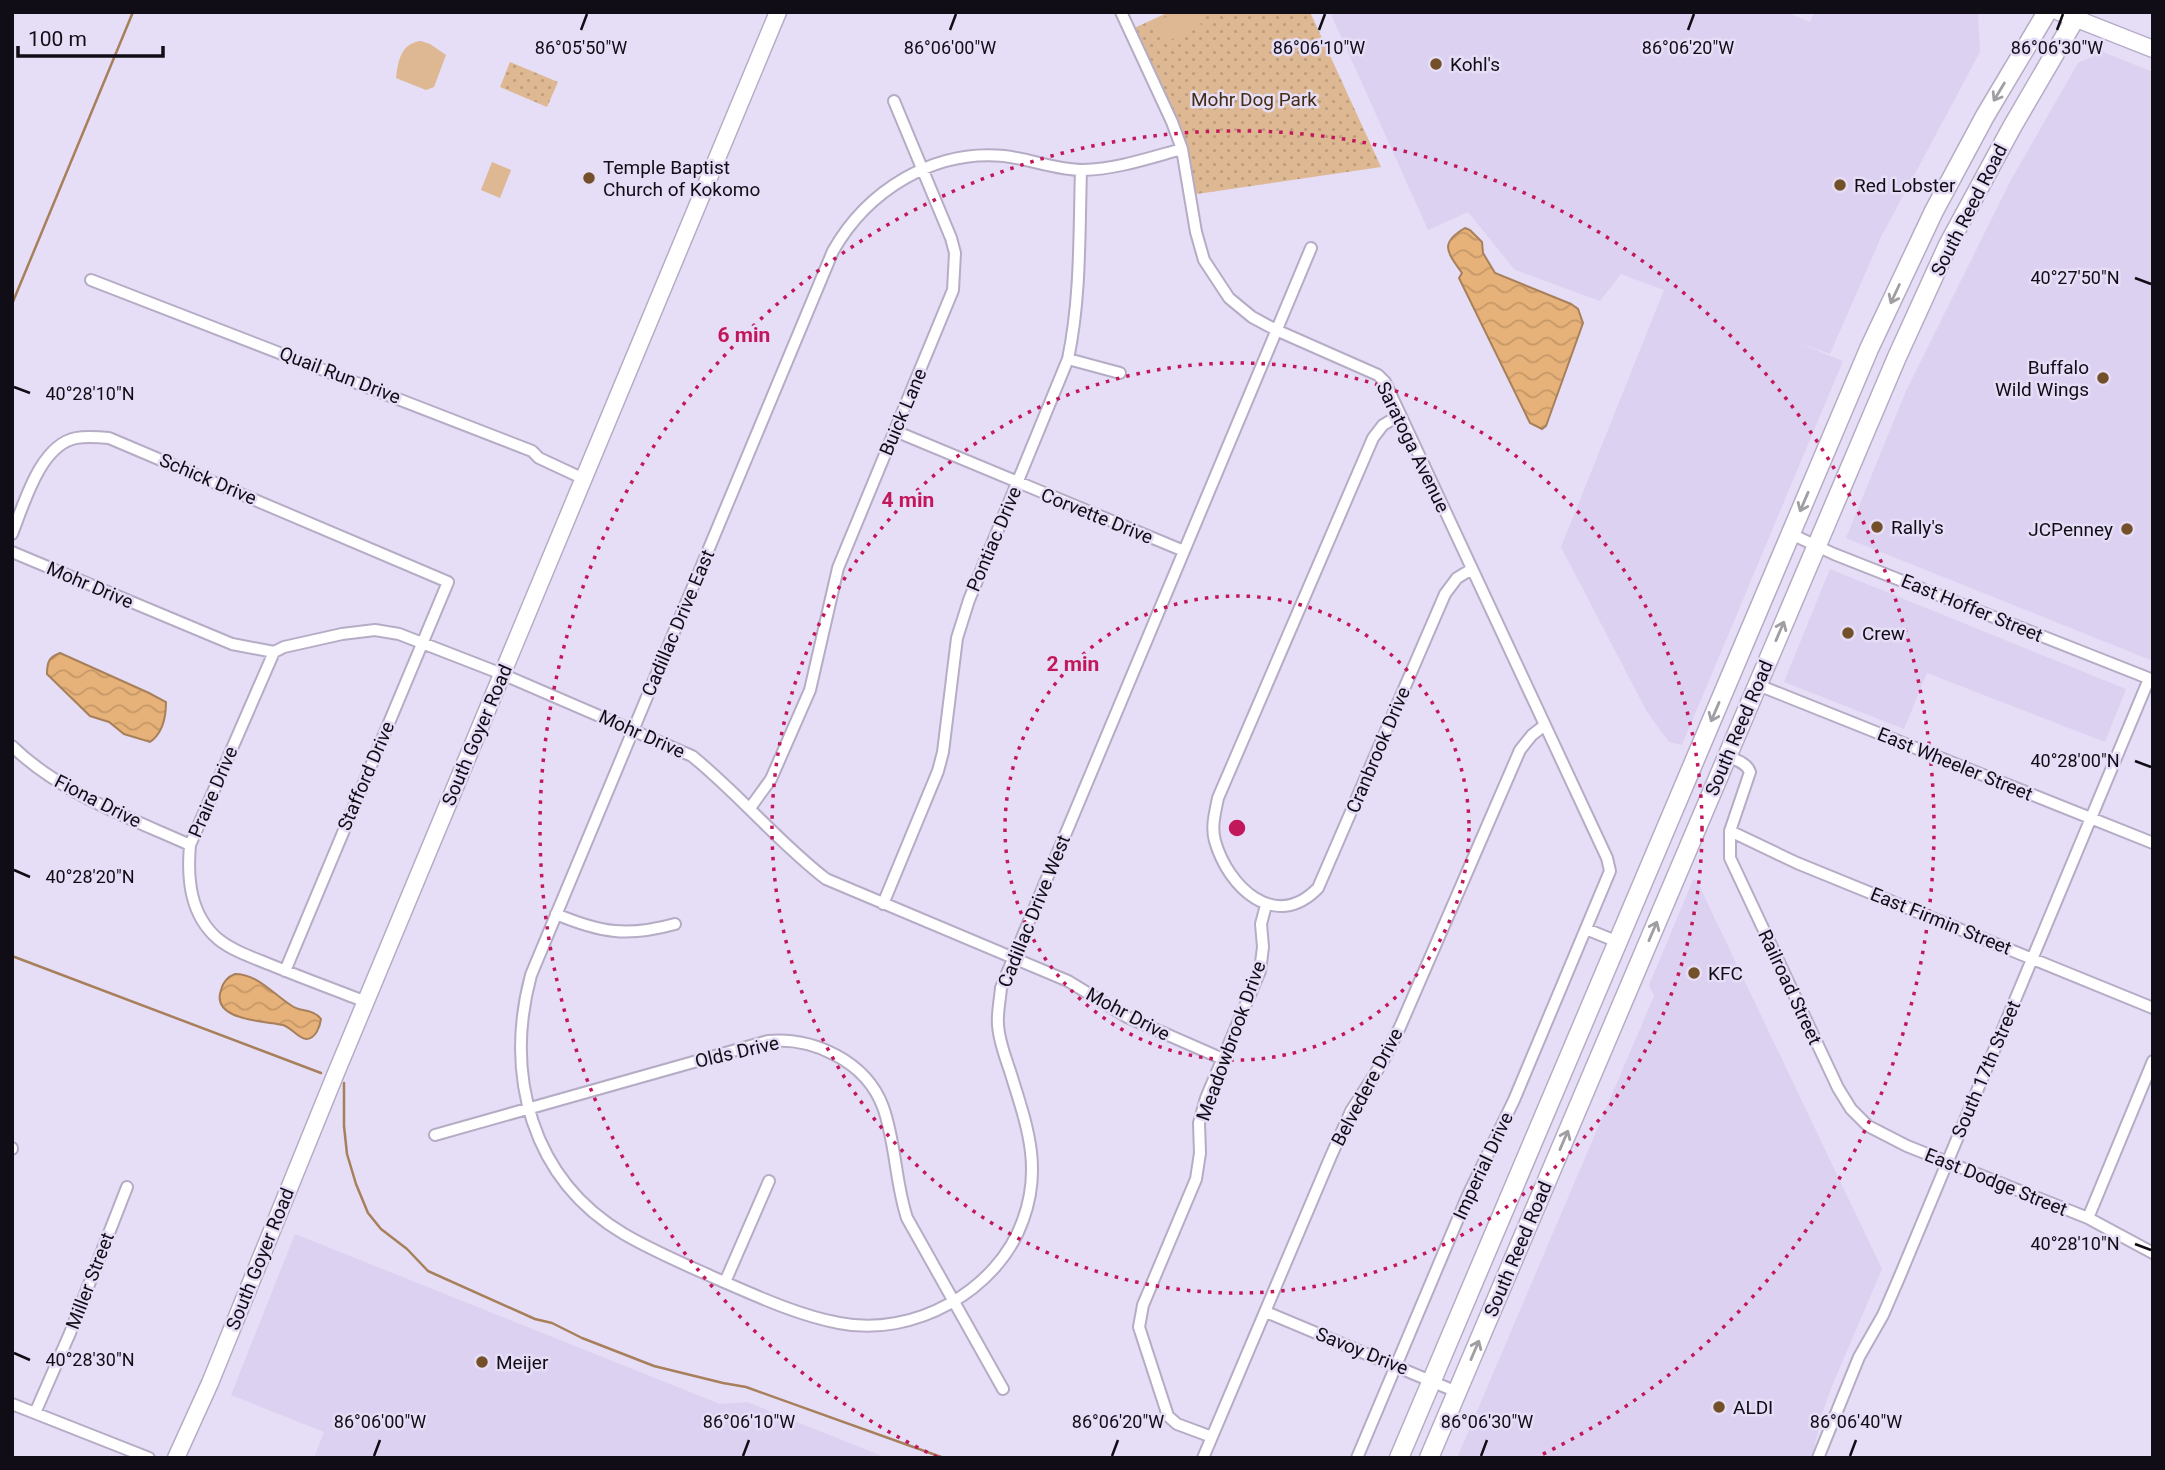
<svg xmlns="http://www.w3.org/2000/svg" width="2165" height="1470" font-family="Roboto,sans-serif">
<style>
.built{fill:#ddd1f1}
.park{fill:url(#park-dots)}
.pitch{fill:#ddb892}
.water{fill:url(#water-waves);stroke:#a7805b;stroke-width:2}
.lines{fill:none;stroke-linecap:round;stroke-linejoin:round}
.stream{stroke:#a7805b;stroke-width:2.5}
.street-casing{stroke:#b6acc5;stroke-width:14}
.secondary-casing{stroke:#b6acc5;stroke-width:19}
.primary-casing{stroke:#b6acc5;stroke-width:21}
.street{stroke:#fff;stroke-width:10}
.secondary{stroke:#fff;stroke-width:16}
.primary{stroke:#fff;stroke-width:18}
.oneway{stroke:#a09ea2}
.ticks{fill:none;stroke:#110d16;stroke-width:2.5}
.ring{fill:none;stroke:#c2185b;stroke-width:3.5;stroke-dasharray:3.5 7}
.poi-dot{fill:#735029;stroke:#e6ddf6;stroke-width:2.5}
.labels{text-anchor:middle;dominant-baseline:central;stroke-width:5;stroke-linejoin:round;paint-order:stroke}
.poi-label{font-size:19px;fill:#110d16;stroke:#e6ddf6;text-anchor:start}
.park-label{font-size:19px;fill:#432d14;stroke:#e6ddf6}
.street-label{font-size:19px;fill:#110d16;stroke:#e6ddf6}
.ticks-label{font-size:18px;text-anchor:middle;fill:#110d16;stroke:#e6ddf6;stroke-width:5;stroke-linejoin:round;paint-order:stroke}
.centre{fill:#c2185b;stroke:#e6ddf6;stroke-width:3.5}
.ring-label{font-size:21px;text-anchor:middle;font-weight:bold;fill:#c2185b;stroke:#e6ddf6;stroke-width:5;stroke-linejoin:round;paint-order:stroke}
</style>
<defs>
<pattern id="park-dots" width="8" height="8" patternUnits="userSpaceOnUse" patternTransform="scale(1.75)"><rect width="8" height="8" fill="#ddb892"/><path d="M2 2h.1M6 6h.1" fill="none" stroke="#bd9d7d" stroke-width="1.8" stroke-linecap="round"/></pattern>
<pattern id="water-waves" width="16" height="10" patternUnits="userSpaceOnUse" patternTransform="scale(1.75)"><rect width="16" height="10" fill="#e7b279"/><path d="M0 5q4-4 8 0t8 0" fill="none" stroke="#c59868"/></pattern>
</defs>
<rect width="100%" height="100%" fill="#e6ddf6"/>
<path class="built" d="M 1330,12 L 1786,12 L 1810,22 L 1814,12 L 1978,12 L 1980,52 L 1882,235 L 1830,354 L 1796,342 L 1843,361 L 1682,745 L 1669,742 L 1647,712 L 1561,547 L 1664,290 L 1621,274 L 1600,301 L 1515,270 L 1468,212 L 1428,230 Z
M 2103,52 L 2153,72 L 2153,661 L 1846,538 L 1906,391 L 2011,180 L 2078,63 Z
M 1830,569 L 2126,689 L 2105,742 L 1927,673 L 1904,729 L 1784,682 Z
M 1696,879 L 1882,1269 L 1832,1386 L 1822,1414 L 1812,1458 L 1457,1458 L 1654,996 L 1649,985 L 1693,880 Z
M 295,1234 L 720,1404 L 747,1402 L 887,1458 L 314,1458 L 324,1432 L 231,1395 Z"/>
<path class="park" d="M 1169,12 L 1310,12 L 1381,167 L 1190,195 L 1182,149 L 1130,30 Z
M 510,62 L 558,82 L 547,107 L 500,87 Z"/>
<path class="pitch" d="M 1176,12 L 1195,12 L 1202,27 L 1165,42 L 1156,22 Z
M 421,41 L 430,44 L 446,55 L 434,87 L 426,90 L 396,78 C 398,61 401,43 421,41 Z
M 492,162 L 511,170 L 500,198 L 481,190 Z"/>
<path class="water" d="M 1465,228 L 1470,230 L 1482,242 L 1483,253 L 1495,273 L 1571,304 L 1578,309 L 1583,323 L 1546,426 L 1542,429 L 1530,423 L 1459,278 L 1462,273 C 1447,252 1439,243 1465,228 Z
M 60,653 L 149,693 L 166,702 C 166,717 163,733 150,742 L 124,734 L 109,722 L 90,716 L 47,674 C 47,662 49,657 60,653 Z
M 235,974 C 258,974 274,995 292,1006 C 302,1012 313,1009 321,1019 C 320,1026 316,1039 306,1039 C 298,1038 292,1028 283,1025 C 266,1021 210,1021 221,990 C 223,982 227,977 235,974 Z"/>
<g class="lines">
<path class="stream" d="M 12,304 L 133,12
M 12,956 L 321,1073
M 344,1083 L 344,1126 L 347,1154 L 356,1184 L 368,1213 L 381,1229 L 407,1249 L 428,1271 L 535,1319 L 552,1323 L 582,1338 L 654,1366 L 723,1383 L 746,1387 L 944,1458"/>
<defs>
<path id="street" d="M 1121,12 L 1172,122 L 1182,149 L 1196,232 L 1204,260 L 1229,298 L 1252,317 L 1276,330 L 1378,375 L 1385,382 L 1607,858 L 1610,871 L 1514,1100 L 1468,1195 L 1357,1458
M 1182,149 C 1149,158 1117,169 1083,170 C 1057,170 1030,159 1004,156 C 933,149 867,191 833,251 L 531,975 C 504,1074 531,1179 624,1234 C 653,1251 684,1264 715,1278 C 754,1295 797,1315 839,1323 C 913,1338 998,1291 1023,1220 C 1043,1166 1026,1123 1010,1071 C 1005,1056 999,1041 998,1025 C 997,1013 1000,1000 1001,988 L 1311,248
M 91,280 L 532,451 L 539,458 L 584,479
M 1068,359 L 1120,373
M 1400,415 L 1383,425 L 1373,438 L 1218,798 C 1215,813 1211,827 1215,841 C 1228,887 1275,932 1318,888 L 1445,594 L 1457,578 L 1472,569
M 895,431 L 1184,551
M 12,534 C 24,504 40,445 76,438 C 87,436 98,437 109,438 L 448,582 L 285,971
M 1791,534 L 1834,554 L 2153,680
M 12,552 L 232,644 L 274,652 L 284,647 L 342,634 L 375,630 L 399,634 L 502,674 L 692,756 C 739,794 778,842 826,879 L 1068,981 L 1127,1017 L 1223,1059
M 274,652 L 190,845 C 187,879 190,915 218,939 C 234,952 257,959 276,967 C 305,979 336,990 366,1002
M 1758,685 L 2153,843
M 12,746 C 60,793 130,818 190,845
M 1727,756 C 1736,760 1747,763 1750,772 L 1730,831 L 1730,858 L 1838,1088 L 1851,1109 L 1868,1126 L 1907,1146 L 2088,1218 L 2153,1253
M 750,808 L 771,779 L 810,690 L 838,568 L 953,290 L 955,253 L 951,238 L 894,101
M 1730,831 L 1797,863 L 2153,1008
M 883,904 L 938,771 L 943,752 L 957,638 L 969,600 L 1068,359 C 1081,297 1079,233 1081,170
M 556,914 C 601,933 628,937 675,924
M 1586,929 L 1618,942
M 435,1135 L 768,1041 C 813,1037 866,1061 883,1107 C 896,1143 895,1182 907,1218 L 1003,1389
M 12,1149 L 12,1148
M 2088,1218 L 2153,1061
M 725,1282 L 769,1181
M 1266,1312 L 1457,1392
M 12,1404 L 149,1458
M 35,1413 L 70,1333 L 127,1187
M 1212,1437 L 1177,1424 L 1168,1416 L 1139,1327 L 1143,1305 L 1196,1179 L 1200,1153 L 1199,1123 L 1206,1098 L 1260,971 L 1263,947 L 1261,924 L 1266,905
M 1203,1458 L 1331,1156 L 1351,1111 L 1382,1063 L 1400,1027 L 1520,750 L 1532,735 L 1545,725
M 1818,1458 L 1859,1357 L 1883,1315 L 1899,1278 L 2149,679"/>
<path id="secondary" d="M 2059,12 L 2153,49
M 176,1458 L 210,1383 L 336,1073 L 778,12"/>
<path id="primary" d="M 1399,1458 L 1869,349 L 1934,211 L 1985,116 L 2047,12
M 1429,1458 L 1897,357 L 1948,245 L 2012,127 L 2079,12"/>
</defs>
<use href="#street" class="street-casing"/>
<use href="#secondary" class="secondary-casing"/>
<use href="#primary" class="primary-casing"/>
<use href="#street" class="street"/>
<use href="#secondary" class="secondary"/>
<use href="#primary" class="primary"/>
</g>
<defs><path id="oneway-shaft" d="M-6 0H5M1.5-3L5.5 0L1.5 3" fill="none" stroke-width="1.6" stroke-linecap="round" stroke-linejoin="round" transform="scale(1.75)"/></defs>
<g class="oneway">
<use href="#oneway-shaft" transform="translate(1999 92) rotate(121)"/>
<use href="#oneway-shaft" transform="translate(1895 294) rotate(115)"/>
<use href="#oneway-shaft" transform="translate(1804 502) rotate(113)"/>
<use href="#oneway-shaft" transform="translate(1780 631) rotate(-67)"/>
<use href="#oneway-shaft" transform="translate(1715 712) rotate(113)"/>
<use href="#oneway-shaft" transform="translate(1653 931) rotate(-67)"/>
<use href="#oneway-shaft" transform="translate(1564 1140) rotate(-67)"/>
<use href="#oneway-shaft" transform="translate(1475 1350) rotate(-67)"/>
</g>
<path class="ticks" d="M 581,30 L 587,14M 950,30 L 956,14M 1319,30 L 1325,14M 1688,30 L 1694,14M 2057,30 L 2063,14M 2135,278 L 2151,284M 14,387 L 30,393M 2135,761 L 2151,767M 14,870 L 30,877M 2135,1244 L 2151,1250M 14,1353 L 30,1360M 374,1456 L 380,1440M 743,1456 L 749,1440M 1112,1456 L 1118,1440M 1481,1456 L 1487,1440M 1850,1456 L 1856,1440"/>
<g class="ring">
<circle cx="1237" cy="828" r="232"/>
<circle cx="1237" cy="828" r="465"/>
<path d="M937 1457A697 697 0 1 1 1537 1457"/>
</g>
<g class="poi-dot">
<circle cx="1436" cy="64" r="7"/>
<circle cx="589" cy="178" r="7"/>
<circle cx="1840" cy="185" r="7"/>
<circle cx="2103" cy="378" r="7"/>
<circle cx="1877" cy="527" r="7"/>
<circle cx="2127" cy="529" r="7"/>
<circle cx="1848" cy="633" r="7"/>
<circle cx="1694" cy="973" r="7"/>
<circle cx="482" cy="1362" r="7"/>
<circle cx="1719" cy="1407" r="7"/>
</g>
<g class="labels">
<g class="poi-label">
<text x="1450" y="64">Kohl's</text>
<text x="603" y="167">Temple Baptist<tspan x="603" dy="22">Church of Kokomo</tspan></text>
<text x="1854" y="185">Red Lobster</text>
<text x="2089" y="367" text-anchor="end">Buffalo<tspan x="2089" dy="22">Wild Wings</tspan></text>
<text x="1891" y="527">Rally's</text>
<text x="2113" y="529" text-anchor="end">JCPenney</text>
<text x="1862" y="633">Crew</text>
<text x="1708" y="973">KFC</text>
<text x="496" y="1362">Meijer</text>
<text x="1733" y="1407">ALDI</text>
</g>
<g class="park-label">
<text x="1254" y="99">Mohr Dog Park</text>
</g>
<g class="street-label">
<text transform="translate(1969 210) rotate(-63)">South Reed Road</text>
<text transform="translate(340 375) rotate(21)">Quail Run Drive</text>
<text transform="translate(903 412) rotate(-67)">Buick Lane</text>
<text transform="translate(1413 447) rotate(64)">Saratoga Avenue</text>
<text transform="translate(208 479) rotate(23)">Schick Drive</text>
<text transform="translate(1097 516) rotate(22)">Corvette Drive</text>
<text transform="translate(994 539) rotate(-67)">Pontiac Drive</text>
<text transform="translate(90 585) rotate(23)">Mohr Drive</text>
<text transform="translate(1972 608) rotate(22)">East Hoffer Street</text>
<text transform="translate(678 623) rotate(-67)">Cadillac Drive East</text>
<text transform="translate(1739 728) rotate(-67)">South Reed Road</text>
<text transform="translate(642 734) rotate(24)">Mohr Drive</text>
<text transform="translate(477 735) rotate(-67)">South Goyer Road</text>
<text transform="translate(1378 750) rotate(-67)">Cranbrook Drive</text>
<text transform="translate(1955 764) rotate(22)">East Wheeler Street</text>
<text transform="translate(366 776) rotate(-67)">Stafford Drive</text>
<text transform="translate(213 792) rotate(-67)">Praire Drive</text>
<text transform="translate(98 801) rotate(27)">Fiona Drive</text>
<text transform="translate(1034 911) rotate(-68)">Cadillac Drive West</text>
<text transform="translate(1941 921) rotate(22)">East Firmin Street</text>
<text transform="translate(1790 987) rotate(65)">Railroad Street</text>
<text transform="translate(1128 1014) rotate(28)">Mohr Drive</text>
<text transform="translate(1231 1041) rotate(-70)">Meadowbrook Drive</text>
<text transform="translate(737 1052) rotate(-13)">Olds Drive</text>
<text transform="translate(1986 1069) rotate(-67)">South 17th Street</text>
<text transform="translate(1367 1087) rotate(-62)">Belvedere Drive</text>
<text transform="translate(1483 1166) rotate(-65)">Imperial Drive</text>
<text transform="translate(1996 1182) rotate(22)">East Dodge Street</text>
<text transform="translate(1518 1249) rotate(-67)">South Reed Road</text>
<text transform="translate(260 1259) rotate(-68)">South Goyer Road</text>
<text transform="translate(90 1281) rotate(-69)">Miller Street</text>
<text transform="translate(1362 1351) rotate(22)">Savoy Drive</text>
</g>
</g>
<g class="ticks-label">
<text x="581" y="54">86°05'50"W</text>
<text x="1319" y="54">86°06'10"W</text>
<text x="1688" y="54">86°06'20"W</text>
<text x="2057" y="54">86°06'30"W</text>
<text x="950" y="54">86°06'00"W</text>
<text x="2075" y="284">40°27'50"N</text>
<text x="90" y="400">40°28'10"N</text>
<text x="2075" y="767">40°28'00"N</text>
<text x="90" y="883">40°28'20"N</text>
<text x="2075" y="1250">40°28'10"N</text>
<text x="90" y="1366">40°28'30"N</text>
<text x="380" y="1428">86°06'00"W</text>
<text x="749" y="1428">86°06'10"W</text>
<text x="1118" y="1428">86°06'20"W</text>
<text x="1487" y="1428">86°06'30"W</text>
<text x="1856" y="1428">86°06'40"W</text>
</g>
<circle cx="1237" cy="828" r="10" class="centre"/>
<g class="ring-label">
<text x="744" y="342">6 min</text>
<text x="908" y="507">4 min</text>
<text x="1073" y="671">2 min</text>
</g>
<rect width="2165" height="1470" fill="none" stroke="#110d16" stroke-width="28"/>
<path d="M18 46v10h145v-10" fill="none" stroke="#110d16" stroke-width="3.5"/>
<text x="28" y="46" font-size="21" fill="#110d16" stroke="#e6ddf6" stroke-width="5" paint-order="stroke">100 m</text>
</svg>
